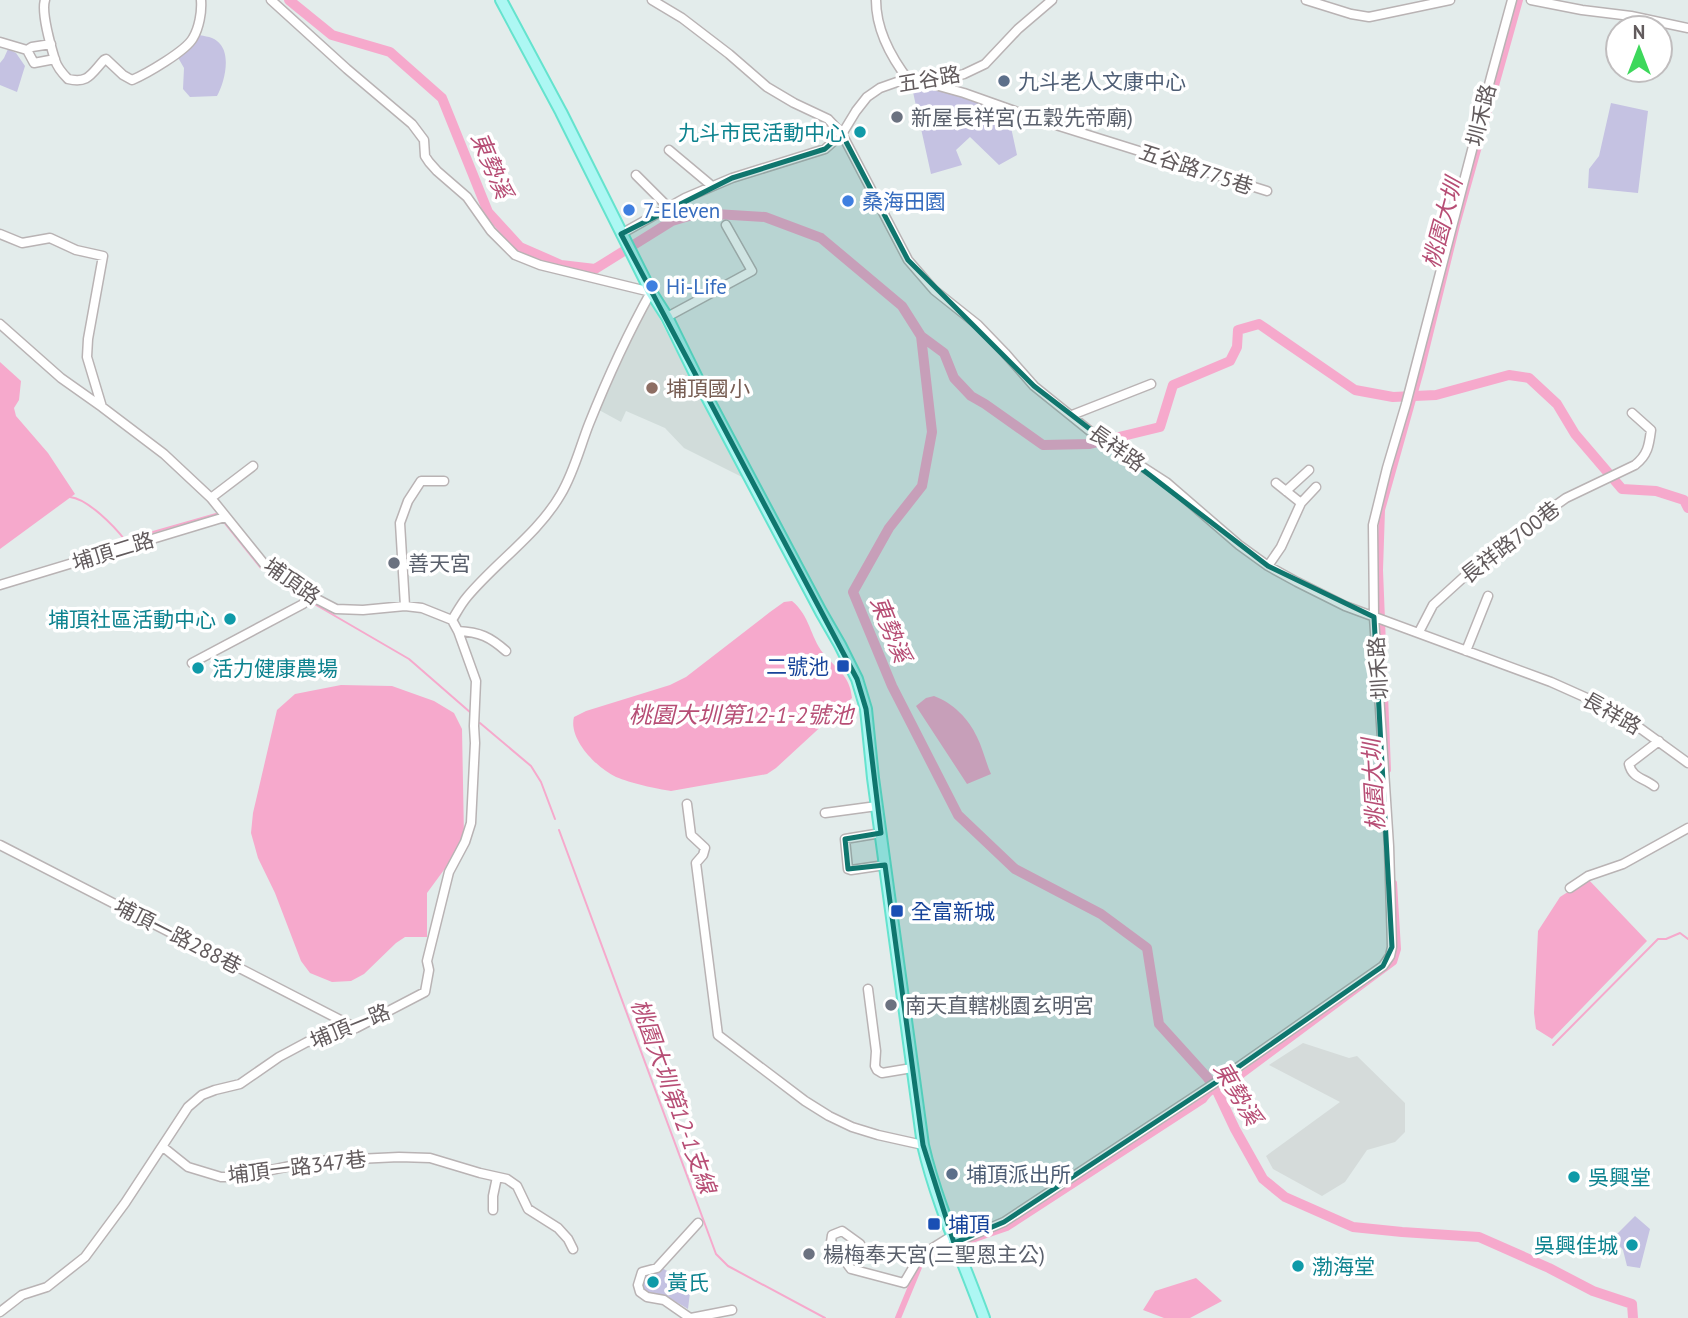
<svg xmlns="http://www.w3.org/2000/svg" width="1688" height="1318" font-family="'PT Sans','Noto Sans TC',sans-serif">
<style>
.industrial{fill:#d5dbda}
.education{fill:#d1dcda}
.green{fill:#c5c2e2}
.water{fill:#f6a9cc}
.lines{fill:none;stroke-linecap:round;stroke-linejoin:round}
.stream{stroke:#f6a9cc;stroke-width:2}
.canal{stroke:#f6a9cc;stroke-width:6}
.river{stroke:#f6a9cc;stroke-width:10}
.minor-casing{stroke:#b9b3b4;stroke-width:11}
.major-casing{stroke:#65e3ce;stroke-width:14}
.minor{stroke:#fff;stroke-width:8}
.major{stroke:#adf7f3;stroke-width:10}
.marked{fill:#0f766e;fill-opacity:0.2;stroke:#0f766e;stroke-width:5;stroke-linejoin:round}
.service-dot{fill:#5c6f8a;stroke:#fff;stroke-width:2.5}
.worship-dot{fill:#6b7280;stroke:#fff;stroke-width:2.5}
.culture-dot{fill:#0f9aa8;stroke:#fff;stroke-width:2.5}
.shop-dot{fill:#3f7fe0;stroke:#fff;stroke-width:2.5}
.education-dot{fill:#8d6e63;stroke:#fff;stroke-width:2.5}
.transit-dot{fill:#1a4fb4;stroke:#fff;stroke-width:2.5}
.labels{text-anchor:middle;dominant-baseline:central;stroke-width:7;stroke-linejoin:round;paint-order:stroke}
.street-label{font-size:21px;fill:#625b5d;stroke:#fff}
.service-label{font-size:21px;fill:#4e5e75;stroke:#fff;text-anchor:start}
.worship-label{font-size:21px;fill:#5b616d;stroke:#fff;text-anchor:start}
.culture-label{font-size:21px;fill:#0d838f;stroke:#fff;text-anchor:start}
.shop-label{font-size:21px;fill:#366cbe;stroke:#fff;text-anchor:start}
.education-label{font-size:21px;fill:#785e54;stroke:#fff;text-anchor:start}
.transit-label{font-size:21px;fill:#164399;stroke:#fff;text-anchor:start}
.water-label{font-size:23px;font-style:italic;fill:#b74e75;stroke:#fff}
</style>
<rect width="100%" height="100%" fill="#e3eceb"/>
<path class="industrial" d="M 1303,1043 L 1349,1058 L 1357,1056 L 1405,1103 L 1405,1132 L 1395,1142 L 1367,1150 L 1345,1182 L 1322,1196 L 1273,1169 L 1266,1156 L 1340,1102 L 1269,1065 Z"/>
<path class="education" d="M 650,300 L 684,366 L 742,477 L 684,448 L 665,428 L 626,411 L 621,422 L 599,410 Z"/>
<path class="green" d="M 194,34 C 202,36 211,36 217,41 C 232,52 225,82 217,96 L 190,97 L 183,89 L 184,68 L 176,54 Z
M 8,49 L 16,53 L 25,66 L 17,92 L 0,85 L 0,63 L 4,58 Z
M 911,83 L 931,87 L 1007,109 L 1017,155 L 999,165 L 970,137 L 956,150 L 962,165 L 931,174 Z
M 1611,103 L 1648,111 L 1638,193 L 1588,188 L 1589,169 L 1599,156 Z
M 1635,1216 L 1650,1229 L 1640,1268 L 1627,1266 L 1623,1250 L 1613,1238 Z
M 660,1267 L 691,1284 L 688,1309 C 681,1305 674,1300 667,1297 C 658,1294 651,1296 643,1290 L 642,1283 L 646,1272 Z"/>
<path class="water" d="M 0,362 L 21,381 L 19,400 L 14,408 L 16,416 L 48,453 L 75,494 L 0,549 Z
M 792,601 C 810,616 810,636 823,653 C 836,669 850,675 852,698 L 776,768 L 767,774 L 671,791 C 657,789 630,783 616,777 C 597,768 568,739 574,717 L 586,711 L 670,685 L 686,677 L 770,612 L 784,602 Z
M 341,685 L 392,686 L 434,701 L 454,713 L 462,729 L 464,837 L 449,863 L 427,893 L 427,937 L 405,937 L 396,943 L 364,974 L 351,981 L 332,982 L 310,973 L 301,961 L 275,893 L 258,858 L 251,833 L 253,813 L 277,710 L 295,694 Z
M 934,696 C 953,703 969,719 977,737 C 983,749 986,763 991,774 L 967,784 L 916,706 L 926,698 Z
M 1588,879 L 1647,941 L 1552,1039 L 1536,1029 L 1534,1013 L 1538,931 L 1560,897 Z
M 1196,1278 L 1222,1301 L 1190,1318 L 1164,1318 L 1143,1310 L 1155,1291 Z"/>
<g class="lines">
<path class="stream" d="M 70,497 C 88,499 114,526 125,540 L 216,514 L 218,516
M 224,522 L 261,568 L 303,596
M 311,602 L 409,659 L 471,713
M 480,723 L 531,766 L 541,782 L 555,819
M 559,830 L 716,1254 L 728,1266 L 825,1318
M 1553,1045 L 1658,939 L 1666,939 L 1680,933 L 1688,939"/>
<path class="canal" d="M 1388,770 L 1380,570 L 1382,510 L 1421,371 L 1457,225 L 1520,0
M 898,1318 L 922,1260 L 975,1239 L 1007,1228 L 1204,1100 C 1211,1089 1222,1084 1234,1081 L 1394,962 L 1398,949 L 1394,883"/>
<path class="river" d="M 289,0 L 332,35 L 390,52 L 442,98 L 488,212 L 520,247 L 561,265 L 595,269 L 672,221 L 699,213 L 765,217 L 821,238 L 902,306 L 921,336 L 932,432 L 922,486 L 889,528 L 853,592 L 892,686 L 958,815 L 1015,869 L 1101,914 L 1147,948 L 1159,1024 L 1207,1077 L 1218,1093 L 1235,1129 L 1263,1179 L 1285,1197 L 1353,1227 L 1402,1232 L 1479,1237 L 1549,1268 L 1593,1291 L 1632,1304 L 1633,1318
M 921,336 L 944,353 L 954,378 L 971,396 L 985,404 L 1043,445 L 1090,444 L 1160,427 L 1173,385 L 1230,361 L 1237,347 L 1238,330 L 1259,324 L 1355,390 L 1393,397 L 1436,395 L 1509,375 L 1529,378 L 1557,404 L 1575,434 L 1622,489 L 1656,491 L 1684,500 L 1688,508"/>
<defs>
<path id="minor" d="M 45,0 C 41,12 51,47 55,60 C 57,67 63,74 68,79 C 88,84 91,74 104,60 L 106,59 L 123,75 L 132,80 C 146,74 186,51 193,38 C 199,28 202,12 201,0
M 271,0 L 347,69 L 412,124 L 424,140 L 425,156 L 429,162 L 437,171 L 467,197 L 491,231 L 515,255 L 540,265 L 651,292 C 627,335 607,379 589,424 C 580,447 574,472 561,494 C 538,534 496,562 467,597 C 461,604 457,612 452,620
M 652,0 L 682,18 L 729,54 L 767,87 L 794,103 L 828,119 L 842,134 L 908,260 L 934,290 L 978,325 L 1005,353 L 1034,386 L 1101,440 L 1166,482 L 1239,545 L 1268,566 L 1297,582 L 1345,606 L 1551,682 L 1598,703 L 1626,718 L 1688,763
M 876,0 C 876,30 892,59 910,82
M 1306,0 L 1351,14 L 1369,17 L 1450,0
M 1531,0 L 1582,10 L 1631,16 L 1688,28
M 0,42 L 27,50 L 32,47 L 51,44
M 27,50 L 34,63 L 55,59
M 928,83 L 964,93 L 1040,120 L 1267,191
M 669,150 L 712,186
M 636,175 L 668,207
M 0,234 L 22,243 L 50,238 L 76,250 L 103,256 L 88,339 L 87,357 L 102,407
M 621,234 L 685,198 L 732,178 L 825,149 L 842,134 L 856,111 L 867,97 L 880,88 L 897,82 L 925,82 L 944,79 L 964,74 L 985,64 L 1018,29 L 1052,0
M 667,317 L 752,271 L 726,225
M 0,324 L 61,378 L 102,407 L 164,454 L 211,498 L 265,565 L 309,595 L 336,609 L 363,610 L 405,606 L 422,608 L 452,620
M 1072,415 L 1151,384
M 1276,483 L 1301,503
M 1286,491 L 1309,470
M 211,498 L 253,466
M 1268,566 L 1281,547 L 1301,503 L 1316,487
M 0,585 L 225,517
M 405,606 L 400,523 L 408,501 L 421,481 L 444,481
M 458,631 C 480,632 490,637 506,651
M 1419,632 L 1433,605 L 1498,546 L 1566,498 L 1635,465 C 1648,455 1649,445 1651,430 L 1632,413
M 1466,651 L 1488,596
M 192,663 L 303,604 L 309,595
M 1654,786 C 1644,778 1632,778 1629,764 L 1659,741
M 687,804 L 691,835 L 705,848 L 703,855 L 696,863 L 718,1035 L 805,1101 L 829,1116 L 852,1127 L 878,1135 L 923,1145
M 825,813 L 877,806
M 881,833 L 845,839 L 848,869 L 851,870 L 885,865
M 0,845 L 356,1028
M 1570,888 L 1588,876 L 1623,864 L 1688,828
M 868,989 L 876,1051 L 875,1066 L 877,1070 L 882,1073 L 912,1068
M 163,1147 L 188,1167 L 221,1177 L 236,1177 L 315,1161 L 399,1157 L 430,1158 L 480,1173 L 507,1179 L 517,1186 L 528,1209 L 558,1228 L 568,1239 L 573,1249
M 493,1210 L 493,1196 L 497,1177
M 954,1243 L 1004,1222 L 1224,1077 L 1383,966 L 1390,956 L 1392,947 L 1389,846 L 1374,617 L 1373,525 L 1387,468 L 1406,404 L 1491,77 L 1512,0
M 860,1244 L 842,1231 L 832,1235 L 831,1242 L 851,1269 L 904,1283 L 920,1256 L 952,1236
M 0,1312 L 22,1295 L 47,1287 L 85,1257 L 125,1203 L 188,1107 L 202,1095 L 215,1090 L 240,1084 L 279,1057 L 307,1042 L 334,1037 L 356,1028 L 425,992 L 429,970 L 427,961 L 449,872 L 465,842 L 471,823 L 475,743 L 474,726 L 476,681 L 458,631 L 452,620
M 690,1318 L 664,1300 L 647,1297 L 640,1292 L 638,1285 L 642,1272 L 657,1268 L 698,1223
M 691,1318 L 732,1310"/>
<path id="major" d="M 501,0 L 561,112 L 651,292 L 667,317 L 700,384 L 821,612 L 840,645 L 857,679 L 866,709 L 873,778 L 923,1145 C 937,1205 963,1260 984,1318"/>
</defs>
<use href="#minor" class="minor-casing"/>
<use href="#major" class="major-casing"/>
<use href="#minor" class="minor"/>
<use href="#major" class="major"/>
</g>
<path class="marked" d="M 842,134 L 908,260 L 1034,386 L 1268,566 L 1374,617 L 1392,947 L 1383,966 L 1224,1077 L 1004,1222 L 954,1243 L 923,1145 L 885,865 L 848,869 L 845,839 L 881,833 L 866,709 L 857,679 L 621,234 L 732,178 L 825,149 Z"/>
<g class="service-dot">
<circle cx="1004" cy="81" r="7"/>
<circle cx="952" cy="1174" r="7"/>
</g>
<g class="worship-dot">
<circle cx="897" cy="117" r="7"/>
<circle cx="394" cy="563" r="7"/>
<circle cx="891" cy="1005" r="7"/>
<circle cx="809" cy="1254" r="7"/>
</g>
<g class="culture-dot">
<circle cx="860" cy="132" r="7"/>
<circle cx="230" cy="619" r="7"/>
<circle cx="198" cy="668" r="7"/>
<circle cx="1574" cy="1177" r="7"/>
<circle cx="1632" cy="1245" r="7"/>
<circle cx="1298" cy="1266" r="7"/>
<circle cx="653" cy="1282" r="7"/>
</g>
<g class="shop-dot">
<circle cx="848" cy="201" r="7"/>
<circle cx="629" cy="210" r="7"/>
<circle cx="652" cy="286" r="7"/>
</g>
<circle class="education-dot" cx="652" cy="388" r="7"/>
<g class="transit-dot">
<rect x="836" y="659" width="14" height="14" rx="3.5"/>
<rect x="890" y="904" width="14" height="14" rx="3.5"/>
<rect x="927" y="1217" width="14" height="14" rx="3.5"/>
</g>
<g class="labels">
<g class="street-label">
<text transform="translate(929 79) rotate(-10)">五谷路</text>
<text transform="translate(1481 115) rotate(-76)">圳禾路</text>
<text transform="translate(1196 169) rotate(18)">五谷路775巷</text>
<text transform="translate(1117 448) rotate(35)">長祥路</text>
<text transform="translate(1510 542) rotate(-38)">長祥路700巷</text>
<text transform="translate(113 551) rotate(-17)">埔頂二路</text>
<text transform="translate(292 581) rotate(35)">埔頂路</text>
<text transform="translate(1378 668) rotate(-94)">圳禾路</text>
<text transform="translate(1612 713) rotate(29)">長祥路</text>
<text transform="translate(178 936) rotate(27)">埔頂一路288巷</text>
<text transform="translate(350 1026) rotate(-22)">埔頂一路</text>
<text transform="translate(297 1167) rotate(-7)">埔頂一路347巷</text>
</g>
<g class="service-label">
<text x="1018" y="81">九斗老人文康中心</text>
<text x="966" y="1174">埔頂派出所</text>
</g>
<g class="worship-label">
<text x="911" y="117">新屋長祥宮(五穀先帝廟)</text>
<text x="408" y="563">善天宮</text>
<text x="905" y="1005">南天直轄桃園玄明宮</text>
<text x="823" y="1254">楊梅奉天宮(三聖恩主公)</text>
</g>
<g class="culture-label">
<text x="846" y="132" text-anchor="end">九斗市民活動中心</text>
<text x="216" y="619" text-anchor="end">埔頂社區活動中心</text>
<text x="212" y="668">活力健康農場</text>
<text x="1588" y="1177">吳興堂</text>
<text x="1618" y="1245" text-anchor="end">吳興佳城</text>
<text x="1312" y="1266">渤海堂</text>
<text x="667" y="1282">黃氏</text>
</g>
<g class="shop-label">
<text x="862" y="201">桑海田園</text>
<text x="643" y="210">7-Eleven</text>
<text x="666" y="286">Hi-Life</text>
</g>
<g class="education-label">
<text x="666" y="388">埔頂國小</text>
</g>
<g class="transit-label">
<text x="829" y="666" text-anchor="end">二號池</text>
<text x="911" y="911">全富新城</text>
<text x="948" y="1224">埔頂</text>
</g>
<g class="water-label">
<text transform="translate(492 165) rotate(67)">東勢溪</text>
<text transform="translate(1442 223) rotate(-75)">桃園大圳</text>
<text transform="translate(891 629) rotate(68)">東勢溪</text>
<text x="741" y="714">桃園大圳第12-1-2號池</text>
<text transform="translate(1373 785) rotate(-93)">桃園大圳</text>
<text transform="translate(1238 1093) rotate(59)">東勢溪</text>
<text transform="translate(674 1096) rotate(70)">桃園大圳第12-1支線</text>
</g>
</g>
<g transform="translate(1639 49)"><circle r="33" fill="#ffffff" stroke="#c0bdbe" stroke-width="2"/>
<path d="M0-5L12 26L0 18L-12 26Z" fill="#3dd85b"/>
<text y="-10" font-size="19" font-weight="bold" text-anchor="middle" fill="#625b5d">N</text>
</g>
</svg>
